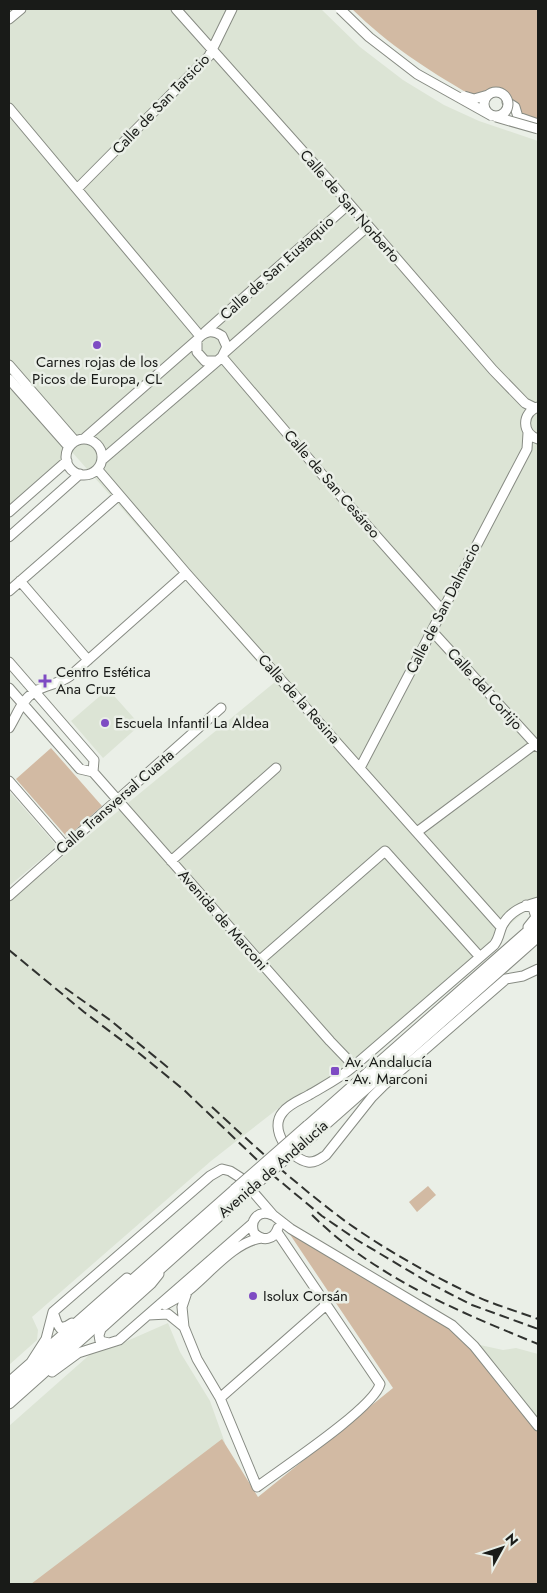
<svg xmlns="http://www.w3.org/2000/svg" width="547" height="1593" font-family="Jost,sans-serif">
<style>
.built{fill:#dce4d5}
.green{fill:#d2baa3}
.lines{fill:none;stroke-linecap:round;stroke-linejoin:round}
.minor-casing{stroke:#878b83;stroke-width:11}
.major-casing{stroke:#878b83;stroke-width:13}
.minor{stroke:#fff;stroke-width:9}
.major{stroke:#fff;stroke-width:11}
.rail{stroke:#30322f;stroke-width:2;stroke-dasharray:10 5;stroke-linecap:butt}
.minor-bridge-casing{stroke:#878b83;stroke-width:11;stroke-linecap:butt}
.major-bridge-casing{stroke:#878b83;stroke-width:13;stroke-linecap:butt}
.minor-bridge{stroke:#fff;stroke-width:9}
.major-bridge{stroke:#fff;stroke-width:11}
.poi-dot{fill:#7e4bc3;stroke:#eaefe7;stroke-width:2}
.labels{text-anchor:middle;dominant-baseline:central;stroke-width:5;stroke-linejoin:round;paint-order:stroke}
.street-label{font-size:15px;fill:#191b18;stroke:#eaefe7}
.poi-label{font-size:15px;fill:#191b18;stroke:#eaefe7;text-anchor:start}
</style>
<rect width="100%" height="100%" fill="#eaefe7"/>
<path class="built" d="M 9,9 L 321,9 L 360,47 L 403,80 L 444,105 L 479,121 L 538,141 L 538,900 L 332,1079 L 280,1107 L 211,1161 L 32,1317 L 38,1330 L 37,1340 L 9,1365 L 9,901 L 275,682 L 72,452 L 9,505 Z
M 108,689 L 140,725 L 103,758 L 71,721 Z
M 9,791 L 57,846 L 9,886 Z
M 168,1323 L 180,1352 L 210,1401 L 225,1443 L 117,1528 L 34,1584 L 9,1584 L 9,1426 L 95,1350 L 127,1341 Z
M 480,1345 L 503,1350 L 516,1348 L 538,1354 L 538,1420 Z"/>
<path class="green" d="M 352,9 L 538,9 L 538,121 L 519,113 L 508,93 L 502,90 L 490,89 L 471,95 C 426,69 389,45 352,9 Z
M 51,748 L 102,806 L 67,837 L 16,779 Z
M 428,1186 L 436,1195 L 417,1212 L 409,1202 Z
M 289,1233 L 406,1303 L 436,1315 L 471,1347 L 538,1430 L 538,1584 L 31,1584 L 222,1439 L 258,1497 L 393,1388 Z"/>
<g class="lines">
<defs>
<path id="minor" d="M 176,9 L 333,185 L 493,370 L 525,403 L 535,408
M 9,19 L 21,9
M 507,102 L 515,107 L 518,117 L 538,124
M 9,108 L 200,336
M 77,189 L 209,56 L 232,9
M 205,332 L 349,204
M 225,352 L 368,226
M 222,357 L 332,486 L 442,610
M 9,365 L 75,441
M 9,379 L 69,447
M 538,407 C 521,413 522,434 538,439
M 85,438 L 197,340
M66 457a18 18 0 1 1 36 0a18 18 0 1 1-36 0Z
M 103,459 L 222,357 L 227,347 L 222,336 C 212,329 204,331 197,340 L 197,352 L 205,361 L 217,361
M 98,470 L 186,573 L 501,927
M 9,512 L 67,461
M 9,537 L 80,474
M 20,581 L 88,660
M 9,591 L 119,495
M 432,631 L 538,747
M 9,662 L 94,760 L 93,772
M 9,688 L 80,769 L 93,772
M 9,728 C 17,715 21,701 34,692 C 45,685 59,684 70,676 L 186,573
M 360,768 L 527,449 L 528,433
M 93,772 L 330,1041 L 354,1066
M 9,781 L 61,841
M 417,832 L 535,744
M 171,861 L 276,768
M 9,896 L 221,708
M 538,902 C 523,906 510,911 502,926 C 499,933 499,939 494,945 L 354,1066 C 340,1078 324,1086 309,1095 C 300,1100 289,1104 283,1112 C 268,1129 290,1159 308,1162 C 315,1163 320,1159 326,1155 L 372,1097 L 384,1085 L 506,979 L 523,976 L 538,969
M 526,905 L 533,908 L 536,917 L 528,927
M 259,961 L 385,851 L 480,957
M 272,1215 C 259,1209 249,1220 254,1233 C 263,1242 274,1240 278,1228
M 187,1292 L 182,1307 L 184,1327 L 197,1359 L 220,1398 L 257,1487 C 281,1469 374,1408 380,1384 L 277,1232
M 165,1305 C 173,1300 182,1296 189,1290 C 209,1274 235,1241 262,1238
M 53,1312 L 57,1323 L 60,1328 L 67,1326 L 72,1323
M 148,1315 L 168,1314 L 184,1327
M 109,1343 L 100,1341 L 99,1335 L 101,1329 L 151,1284 L 159,1274
M 30,1364 L 46,1339 L 53,1312 L 210,1176 L 222,1169 L 230,1171 L 241,1178 L 273,1215 L 291,1229 L 452,1325 L 474,1346 L 538,1426
M 52,1372 L 78,1353 L 119,1340 L 252,1224
M 9,1382 L 127,1278
M 220,1398 L 326,1305"/>
<path id="major" d="M 308,1126 L 538,923
M 315,1133 L 538,936
M 9,1390 L 235,1190
M 9,1403 L 241,1196"/>
</defs>
<use href="#minor" class="minor-casing"/>
<use href="#major" class="major-casing"/>
<use href="#minor" class="minor"/>
<use href="#major" class="major"/>
<path class="rail" d="M 9,950 L 84,1012 L 140,1054 L 184,1090 L 275,1177 L 322,1216 L 357,1240 L 431,1284 L 472,1305 L 538,1329
M 65,988 L 110,1020 L 171,1070
M 212,1107 C 255,1147 298,1186 345,1221 C 384,1249 427,1273 471,1294 C 492,1304 516,1311 538,1319
M 312,1215 C 375,1277 457,1311 538,1344"/>
<defs>
<path id="minor-bridge" d="M 340,9 L 369,37 L 417,74 L 492,116
M484 104a12 12 0 1 1 24 0a12 12 0 1 1-24 0Z
M 464,96 L 474,99 L 488,95
M 496,117 L 538,129"/>
<path id="major-bridge" d="M 235,1190 L 308,1126
M 241,1196 L 315,1133"/>
</defs>
<use href="#minor-bridge" class="minor-bridge-casing"/>
<use href="#major-bridge" class="major-bridge-casing"/>
<use href="#minor-bridge" class="minor-bridge"/>
<use href="#major-bridge" class="major-bridge"/>
</g>
<g class="poi-dot">
<circle cx="97" cy="345" r="5"/>
<path d="M42.5 673.5h5v5h5v5h-5v5h-5v-5h-5v-5h5z"/>
<circle cx="105" cy="723" r="5"/>
<rect x="330" y="1066" width="10" height="10" rx="2.5"/>
<circle cx="253" cy="1296" r="5"/>
</g>
<g class="labels">
<g class="street-label">
<text transform="translate(161 104) rotate(-46)">Calle de San Tarsicio</text>
<text transform="translate(350 206) rotate(49)">Calle de San Norberto</text>
<text transform="translate(277 268) rotate(-42)">Calle de San Eustaquio</text>
<text transform="translate(332 484) rotate(49)">Calle de San Cesáreo</text>
<text transform="translate(443 608) rotate(-63)">Calle de San Dalmacio</text>
<text transform="translate(485 689) rotate(48)">Calle del Cortijo</text>
<text transform="translate(299 699) rotate(48)">Calle de la Resina</text>
<text transform="translate(115 802) rotate(-41)">Calle Transversal Cuarta</text>
<text transform="translate(223 920) rotate(49)">Avenida de Marconi</text>
<text transform="translate(273 1169) rotate(-41)">Avenida de Andalucía</text>
</g>
<g class="poi-label">
<text x="97" y="362" text-anchor="middle">Carnes rojas de los<tspan x="97" dy="17">Picos de Europa, CL</tspan></text>
<text x="56" y="672">Centro Estética<tspan x="56" dy="17">Ana Cruz</tspan></text>
<text x="115" y="723">Escuela Infantil La Aldea</text>
<text x="345" y="1062">Av. Andalucía<tspan x="345" dy="17">- Av. Marconi</tspan></text>
<text x="263" y="1296">Isolux Corsán</text>
</g>
</g>
<rect width="547" height="1593" fill="none" stroke="#191b18" stroke-width="20"/>
<g transform="translate(502 1548) rotate(50)" stroke="#eaefe7" stroke-width="4" paint-order="stroke">
<path d="M0-4L9 19L0 12L-9 19Z" fill="#191b18"/>
<text y="-8" font-size="14" font-weight="bold" text-anchor="middle" fill="#191b18">N</text>
</g>
</svg>
